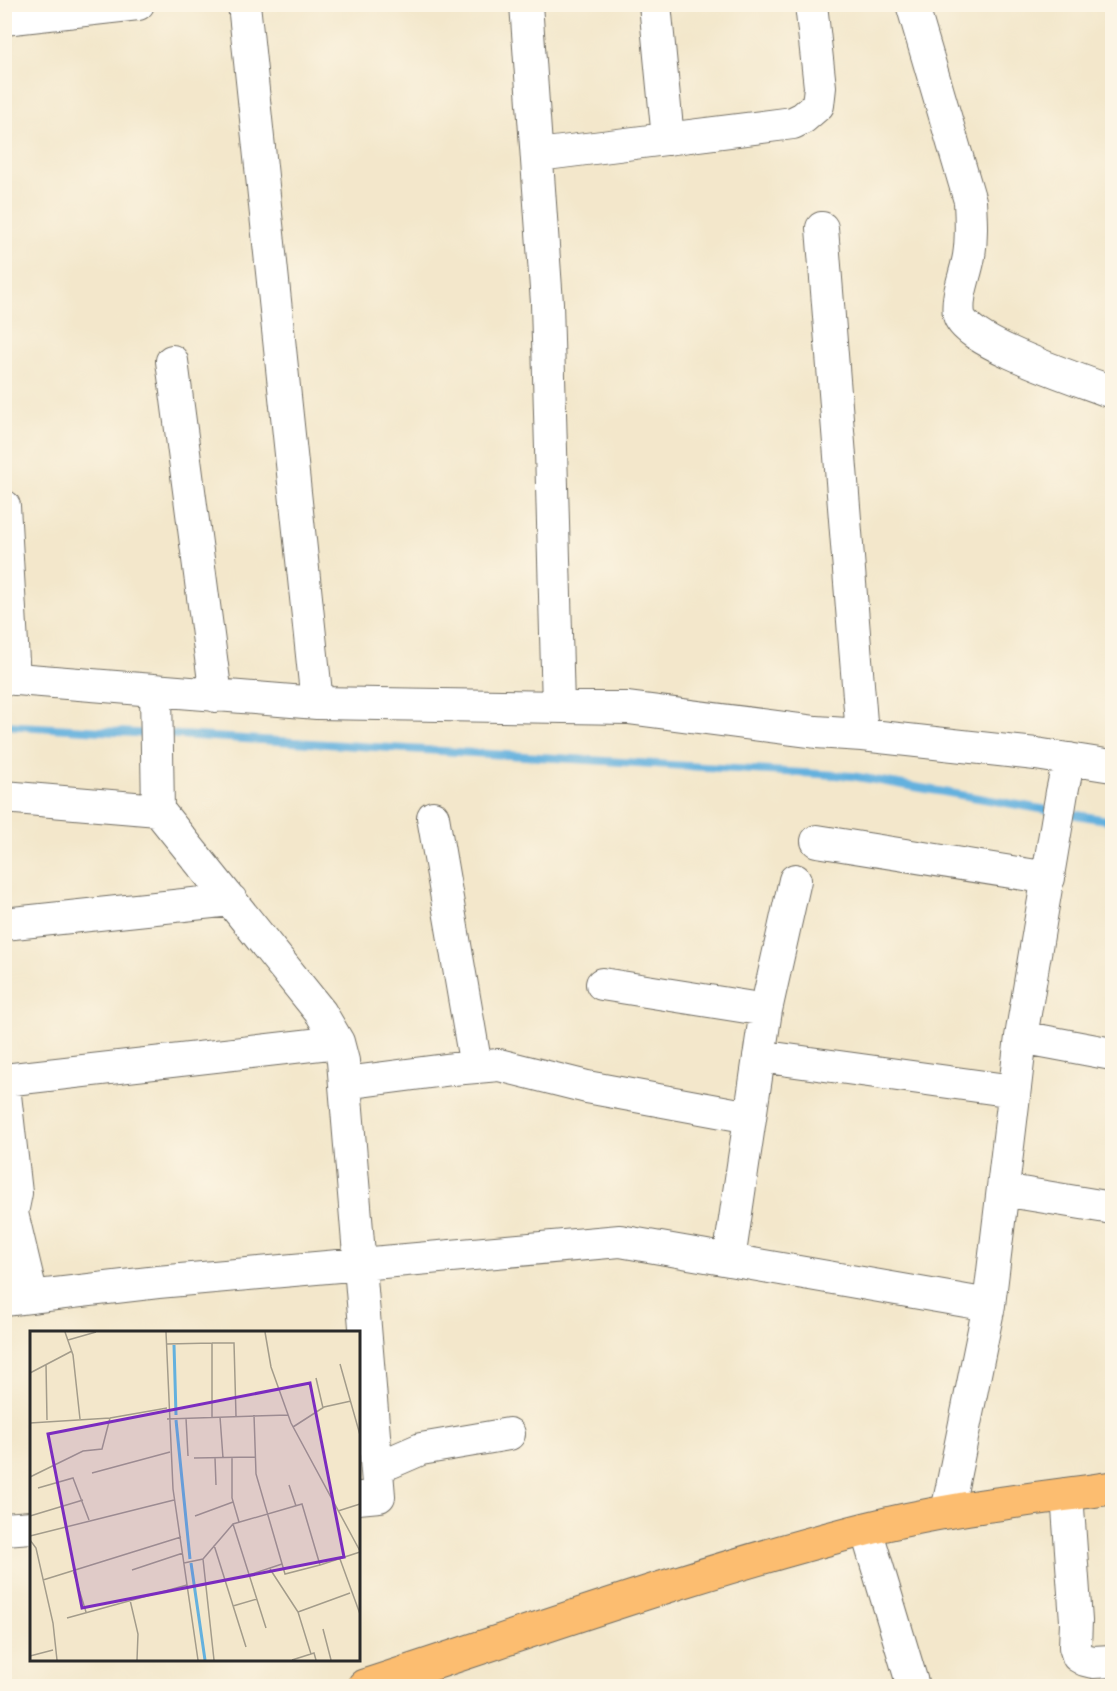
<svg xmlns="http://www.w3.org/2000/svg" width="1117" height="1691" font-family="'Comic Neue',sans-serif">
<style>
.lines{fill:none;stroke-linecap:round;stroke-linejoin:round}
.stream{stroke:#64b1de;stroke-width:8}
.minor-casing{stroke:#716d63;stroke-width:34}
.major-casing{stroke:#716d63;stroke-width:35}
.minor{stroke:#fff;stroke-width:32}
.major{stroke:#fcbd6f;stroke-width:33}
.inset-river{fill:none;stroke:#64b1de;stroke-width:3}
.inset-road{fill:none;stroke:#a39c8b;stroke-width:1.5}
.view{fill:#7b2cbf;fill-opacity:0.15;stroke:#7b2cbf;stroke-width:3}
.inset-edge{fill:none;stroke:#2b2b2b;stroke-width:3}
</style>
<rect width="100%" height="100%" fill="#fcf5e5"/>
<filter id="ink" filterUnits="userSpaceOnUse"><feTurbulence type="fractalNoise" baseFrequency=".0167" numOctaves="2"/><feDisplacementMap in="SourceGraphic" scale="12" xChannelSelector="R" yChannelSelector="G"/><feConvolveMatrix kernelMatrix="1 2 1 2 8 2 1 2 1" color-interpolation-filters="sRGB"/></filter>
<filter id="wash" filterUnits="userSpaceOnUse"><feTurbulence type="fractalNoise" baseFrequency=".008" numOctaves="4" result="noise"/><feDisplacementMap in="SourceGraphic" scale="24" xChannelSelector="R" yChannelSelector="G"/><feGaussianBlur stdDeviation="1.35" result="paint"/><feColorMatrix in="noise" values="0 0 0 0 0 0 0 0 0 0 0 0 0 0 0 0 0 1.4 0 .05"/><feComposite in="paint" operator="in"/></filter>
<g filter="url(#wash)">
<rect width="100%" height="100%" fill="#f3e7cb"/>
<g class="lines">
<path class="stream" d="M 4,725 L 151,734
M 164,734 L 852,776 L 1053,811
M 1065,813 L 1112,821"/>
</g>
</g>
<g filter="url(#ink)">
<g class="lines">
<defs>
<path id="minor" d="M 244,4 L 317,703
M 526,4 L 547,303 L 558,706
M 655,4 L 668,139
M 912,4 L 970,201 C 971,220 972,237 969,256 C 966,275 956,295 959,315 C 965,343 1084,381 1112,392
M 4,19 L 138,4
M 538,155 L 793,123 L 803,118 L 818,105 L 820,87 L 811,4
M 822,228 L 862,735
M 172,361 L 216,696
M 4,506 L 14,679
M 4,678 L 317,703 L 628,708 L 816,732 L 862,735 L 1036,754 L 1112,766
M 156,692 L 158,810 L 321,1013 L 338,1042 L 343,1061 L 379,1496 L 358,1498
M 4,797 L 158,810
M 433,817 L 476,1067
M 817,841 L 1049,878
M 4,924 L 231,900
M 602,984 L 766,1010
M 1021,1037 L 1112,1054
M 759,1056 L 1014,1091
M 4,1080 L 338,1042
M 345,1083 L 453,1069 L 499,1065 L 587,1087 L 750,1117
M 4,1086 L 16,1193 L 12,1213 L 32,1297
M 1003,1190 L 1112,1208
M 729,1260 L 766,1010 L 795,880
M 4,1300 L 158,1282 L 620,1241 L 989,1305
M 376,1455 L 391,1462 L 421,1449 L 509,1434
M 1067,1494 L 1076,1621 L 1075,1647 L 1078,1656 L 1085,1660 L 1093,1662 L 1112,1661
M 947,1512 L 989,1305 L 1021,1037 L 1062,792 L 1069,759
M 4,1529 L 32,1527
M 866,1529 L 913,1686"/>
<path id="major" d="M 364,1686 C 531,1632 696,1572 866,1529 C 947,1508 1030,1500 1112,1488"/>
</defs>
<use href="#minor" class="minor-casing"/>
<use href="#major" class="major-casing"/>
<use href="#minor" class="minor"/>
<use href="#major" class="major"/>
</g>
</g>
<g transform="translate(30 1331)">
<rect width="330" height="330" fill="#f3e7cb"/>
<path class="inset-river" d="M 144,14 L 146,84M 146,89 L 160,228M 161,232 L 175,329"/>
<path class="inset-road" d="M 35,1 L 43,24 L 50,88M 136,1 L 143,158 L 168,329M 235,1 L 241,36 L 261,92 L 330,220M 38,9 L 66,1M 182,12 L 204,12 L 206,85M 137,13 L 182,12 L 182,87M 16,33 L 17,89M 310,33 L 330,104M 0,42 L 42,20M 286,47 L 293,77M 224,84 L 226,143 L 255,243 L 290,234M 190,86 L 193,127M 156,87 L 158,125M 137,88 L 258,84M 0,92 L 80,87 L 137,77M 263,96 L 294,76 L 321,70M 164,127 L 225,126M 185,127 L 186,154M 202,127 L 202,167 L 209,191M 62,142 L 140,121M 0,146 L 53,120 L 72,118 L 80,87M 259,154 L 266,175M 8,157 L 43,147 L 59,189M 308,180 L 330,173M 0,185 L 53,169M 165,185 L 203,171M 203,193 L 236,297M 0,205 L 144,169M 0,209 L 6,217 L 23,292 L 27,329M 184,214 L 216,316M 173,228 L 184,329M 310,228 L 330,283M 154,232 L 173,228 L 203,193 L 272,173 L 290,234 L 330,221M 240,238 L 268,281M 43,239 L 56,281M 102,239 L 153,222M 219,244 L 252,233M 13,249 L 151,206M 100,269 L 108,303 L 107,329M 203,275 L 227,268M 37,287 L 157,254M 293,298 L 301,329M 281,323 L 268,281 L 320,262M 0,325 L 23,319M 262,329 L 284,322 L 286,329"/>
<path class="view" d="M 280,52 L 314,226 L 52,277 L 18,103 Z"/>
<rect width="330" height="330" class="inset-edge"/>
</g>
<rect width="1117" height="1691" fill="none" stroke="#fcf5e5" stroke-width="24"/>
</svg>
